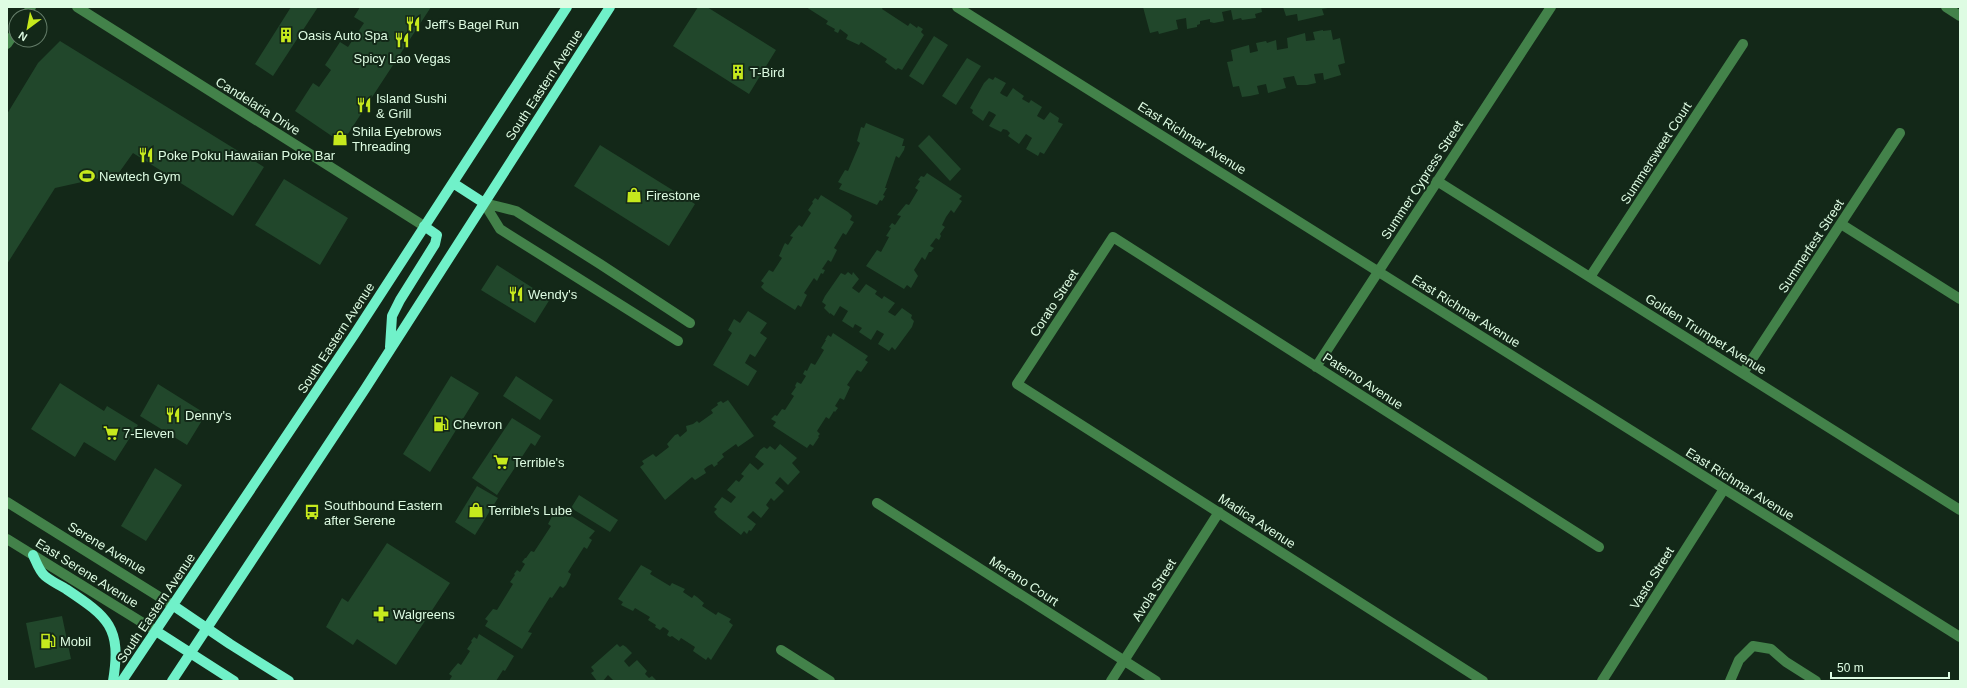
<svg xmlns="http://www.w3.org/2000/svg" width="1967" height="688" font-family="Arial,sans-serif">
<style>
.building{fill:#21472b}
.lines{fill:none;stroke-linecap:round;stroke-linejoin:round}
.minor{stroke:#43824a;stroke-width:10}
.major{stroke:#70f1c9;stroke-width:10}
.labels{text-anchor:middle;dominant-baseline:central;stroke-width:4;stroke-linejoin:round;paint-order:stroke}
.poi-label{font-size:13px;fill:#defce3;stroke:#132818;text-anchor:start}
.street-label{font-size:13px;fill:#defce3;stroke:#132818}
</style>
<rect width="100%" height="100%" fill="#132818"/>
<path class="building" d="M 291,7 L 318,7 L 273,76 L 255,64 Z
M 360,7 L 431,7 L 342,143 L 295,111 L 313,83 L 319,87 L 331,70 L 325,65 L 340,42 L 348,47 L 364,23 L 354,17 Z
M 698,7 L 707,7 L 776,50 L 749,94 L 673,46 Z
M 806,7 L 883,7 L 882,9 L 908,26 L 910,23 L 917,28 L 918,26 L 923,29 L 921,32 L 924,35 L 902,70 L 898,68 L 896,70 L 885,62 L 887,59 L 861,42 L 859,45 L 846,39 L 848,35 L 840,29 L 838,33 L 834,31 L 835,29 L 826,24 L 828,21 Z
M 1143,7 L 1261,7 L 1262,12 L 1255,14 L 1256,18 L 1242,20 L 1241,18 L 1233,20 L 1231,10 L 1222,12 L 1224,21 L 1214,23 L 1210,22 L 1210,19 L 1200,21 L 1200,24 L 1197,25 L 1197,27 L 1187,29 L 1186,18 L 1176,20 L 1178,29 L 1159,34 L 1158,31 L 1150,33 Z
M 1283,7 L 1328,7 L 1328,8 L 1322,9 L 1324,15 L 1298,21 L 1297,14 L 1286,16 Z
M 1323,30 L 1323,31 L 1331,30 L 1333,40 L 1340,38 L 1345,63 L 1338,65 L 1341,75 L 1324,80 L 1323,73 L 1314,74 L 1316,83 L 1307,85 L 1297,85 L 1294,76 L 1283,78 L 1286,88 L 1268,93 L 1266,84 L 1257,86 L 1259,94 L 1250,96 L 1242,97 L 1239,86 L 1233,87 L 1227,62 L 1233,61 L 1231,50 L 1249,45 L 1250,53 L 1258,51 L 1256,43 L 1266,41 L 1267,43 L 1276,40 L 1277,50 L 1288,48 L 1287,38 L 1305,33 L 1306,41 L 1315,40 L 1313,32 Z
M 934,36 L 948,45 L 923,85 L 909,76 Z
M 60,41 L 264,167 L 233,216 L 133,153 L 118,174 L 55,188 L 7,264 L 7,114 L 38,63 Z
M 967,58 L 981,66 L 956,105 L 942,96 Z
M 995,77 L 1006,83 L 1000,93 L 1003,95 L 1007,97 L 1013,88 L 1024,96 L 1022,99 L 1029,103 L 1031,100 L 1042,107 L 1037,116 L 1044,120 L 1050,112 L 1059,118 L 1058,122 L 1063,124 L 1044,154 L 1040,152 L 1038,156 L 1026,149 L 1032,138 L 1026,134 L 1019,144 L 1008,136 L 1010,133 L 1007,130 L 1003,129 L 1001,132 L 989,126 L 996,115 L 993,113 L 989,111 L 983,121 L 972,113 L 973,110 L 970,108 L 984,83 L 989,78 L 993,80 Z
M 866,123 L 904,139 L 902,146 L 905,146 L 904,150 L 899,158 L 896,156 L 885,188 L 887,188 L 883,195 L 885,196 L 882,201 L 880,200 L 877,205 L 839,189 L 842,184 L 838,182 L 845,170 L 848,171 L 860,143 L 857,141 L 861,127 L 864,128 Z
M 929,135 L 961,169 L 950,181 L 918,146 Z
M 600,145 L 695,204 L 669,246 L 574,186 Z
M 927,173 L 962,196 L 959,199 L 962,201 L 954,213 L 951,210 L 946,217 L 942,225 L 945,227 L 940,234 L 941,236 L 939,240 L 936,238 L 930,246 L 934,248 L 931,252 L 929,252 L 925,260 L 922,257 L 914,270 L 918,276 L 911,288 L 907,285 L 904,289 L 866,266 L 877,250 L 881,252 L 889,237 L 886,236 L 891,228 L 889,227 L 892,223 L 895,225 L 901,216 L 897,215 L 906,204 L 909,205 L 918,190 L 915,188 L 920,181 L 918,180 L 921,176 L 924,177 Z
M 284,179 L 348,218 L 320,265 L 255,225 Z
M 821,195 L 848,212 L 852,216 L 850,220 L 854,222 L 846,235 L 843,233 L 834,248 L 837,250 L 831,262 L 828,260 L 822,269 L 825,270 L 823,274 L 821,273 L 817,281 L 814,278 L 804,293 L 807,295 L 801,307 L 798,305 L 795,310 L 765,291 L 761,287 L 764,283 L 761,281 L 769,270 L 773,272 L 782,258 L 779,256 L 783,247 L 785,243 L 788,245 L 793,237 L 790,236 L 799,225 L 802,227 L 811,213 L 808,210 L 813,203 L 812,202 L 815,198 L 818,200 Z
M 497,265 L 550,299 L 535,323 L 481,290 Z
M 848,272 L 852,275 L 853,272 L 859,279 L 852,288 L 859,293 L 866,284 L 877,291 L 875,294 L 882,299 L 884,296 L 895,303 L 888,312 L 895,316 L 902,308 L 912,315 L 911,318 L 914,321 L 912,327 L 895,350 L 892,347 L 889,351 L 878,344 L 884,334 L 877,330 L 871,340 L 859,332 L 862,328 L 855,324 L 853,328 L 842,321 L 848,311 L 840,306 L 834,316 L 830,313 L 830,314 L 824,308 L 826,305 L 822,302 L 825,296 L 841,273 L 845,275 Z
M 748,311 L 767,323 L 760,333 L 767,338 L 755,357 L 750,354 L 745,363 L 757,371 L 748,386 L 713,365 L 732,333 L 728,330 L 734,319 L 740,323 Z
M 833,333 L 868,356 L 865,360 L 868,362 L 861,372 L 857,370 L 847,385 L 850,387 L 844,400 L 840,398 L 835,406 L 838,408 L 835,412 L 834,411 L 829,419 L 826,417 L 817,431 L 820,434 L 818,436 L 819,437 L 813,446 L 810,444 L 807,448 L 773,426 L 776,422 L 771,419 L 775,415 L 777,416 L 782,409 L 785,410 L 794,396 L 791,394 L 796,387 L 795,386 L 797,382 L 801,384 L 806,376 L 803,374 L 805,370 L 807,371 L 811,363 L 815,365 L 824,350 L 821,348 L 826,340 L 825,340 L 828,335 L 831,337 Z
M 451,376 L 479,393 L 430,472 L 403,454 Z
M 516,376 L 553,400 L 540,420 L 503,396 Z
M 60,383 L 104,411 L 107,406 L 138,425 L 115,461 L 84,442 L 75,457 L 31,429 Z
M 158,384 L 206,414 L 187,445 L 140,416 Z
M 728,400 L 754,436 L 738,447 L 736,444 L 722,454 L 724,457 L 717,463 L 718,464 L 714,467 L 712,464 L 708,466 L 704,469 L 706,473 L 695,480 L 692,477 L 665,500 L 640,467 L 644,464 L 642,461 L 653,454 L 656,457 L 669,447 L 667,444 L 675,435 L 678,434 L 680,437 L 687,431 L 686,426 L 693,424 L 697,421 L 699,423 L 713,413 L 711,410 L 718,405 L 717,403 L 721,401 L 723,403 Z
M 512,418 L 541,436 L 535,446 L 531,443 L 497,495 L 472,478 Z
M 780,444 L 797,458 L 792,463 L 800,472 L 788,485 L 780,477 L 775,483 L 784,491 L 774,501 L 771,498 L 766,505 L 769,508 L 761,518 L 753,511 L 747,517 L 756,524 L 751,531 L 749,530 L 747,534 L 744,531 L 741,535 L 718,517 L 714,512 L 717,509 L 714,507 L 722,497 L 731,503 L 736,497 L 727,490 L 736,480 L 739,482 L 744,476 L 741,474 L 750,463 L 758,470 L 764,464 L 755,457 L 760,450 L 764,447 L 767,449 L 770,446 L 775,450 Z
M 155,468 L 182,485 L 146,541 L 121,526 Z
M 477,486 L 498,498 L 475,535 L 455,522 Z
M 579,495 L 618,520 L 610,532 L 571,508 Z
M 557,507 L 595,531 L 589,538 L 592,540 L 587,549 L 584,547 L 568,572 L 571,574 L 570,577 L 566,585 L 563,588 L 560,586 L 552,598 L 550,597 L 528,632 L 532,633 L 522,649 L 485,626 L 488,621 L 485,619 L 493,609 L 497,610 L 513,584 L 510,582 L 515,575 L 514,574 L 517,570 L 520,572 L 525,564 L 522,562 L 525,558 L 526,558 L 531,551 L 534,552 L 551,526 L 548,524 Z
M 387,543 L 450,583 L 396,665 L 357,639 L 353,645 L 326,627 L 342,598 L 348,602 Z
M 641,565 L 652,571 L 650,574 L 670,586 L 672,583 L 685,589 L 683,592 L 692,598 L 694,595 L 697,597 L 704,603 L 702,606 L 716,615 L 718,612 L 731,619 L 729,622 L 733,625 L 711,660 L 708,657 L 706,660 L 693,651 L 695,647 L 681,638 L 679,641 L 672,636 L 670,637 L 667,635 L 669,631 L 665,628 L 663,627 L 660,630 L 655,627 L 656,625 L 648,620 L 650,617 L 635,608 L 633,611 L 621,605 L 623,602 L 618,599 Z
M 62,616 L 71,659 L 35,668 L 26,623 Z
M 479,634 L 514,656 L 505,671 L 503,670 L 496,681 L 449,681 L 452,676 L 449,674 L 452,670 L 458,663 L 461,665 L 470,651 L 467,649 L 472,642 L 471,641 L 474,637 L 477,639 Z
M 617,644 L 620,647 L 623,645 L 626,647 L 632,653 L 624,661 L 629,667 L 637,660 L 647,671 L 645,674 L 649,678 L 652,676 L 657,681 L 614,681 L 608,675 L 603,681 L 597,681 L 591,673 L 594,671 L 591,667 Z"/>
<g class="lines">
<path class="minor" d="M 77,7 L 424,226
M 957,7 L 1960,637
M 1946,7 L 1960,16
M 26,16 L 31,7
M 7,44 L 16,31
M 1437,181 L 1960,510
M 484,203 L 500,229 L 678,341
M 484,203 L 516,211 L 600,264 L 690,323
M 1841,224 L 1960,299
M 1590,277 L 1743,44
M 1316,367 L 1551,7
M 1743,373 L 1900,133
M 7,502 L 174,606
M 877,503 L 1156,681
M 7,539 L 156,631
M 781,650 L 830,681
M 1111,681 L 1219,512
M 1483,681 L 1017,384 L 1113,237 L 1599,547
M 1602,681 L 1724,489
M 1730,681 L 1739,660 L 1753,646 L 1771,649 L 1786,662 L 1816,681"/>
<path class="major" d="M 453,183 L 484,203
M 390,347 L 392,316 L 400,300 L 435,244 L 437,235 L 424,226
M 33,555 C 36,561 39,571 45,576 C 51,581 59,585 66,589 C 108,617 122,627 113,681
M 174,606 L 230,644 L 289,681
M 156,631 L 234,681
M 122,681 L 354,335 L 567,7
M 172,681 L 365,389 L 610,7"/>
</g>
<defs>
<symbol id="restaurant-bare" viewBox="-9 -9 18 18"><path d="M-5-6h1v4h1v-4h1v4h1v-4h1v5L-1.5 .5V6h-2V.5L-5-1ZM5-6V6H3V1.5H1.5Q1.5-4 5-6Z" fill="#c6e91d" stroke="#132818" stroke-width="2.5" paint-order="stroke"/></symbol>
<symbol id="building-bare" viewBox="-9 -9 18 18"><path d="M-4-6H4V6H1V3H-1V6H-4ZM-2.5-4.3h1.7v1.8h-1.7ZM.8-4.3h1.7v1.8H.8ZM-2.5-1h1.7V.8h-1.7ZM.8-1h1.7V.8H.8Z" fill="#c6e91d" stroke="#132818" stroke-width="2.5" paint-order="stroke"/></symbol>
<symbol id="shop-bare" viewBox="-9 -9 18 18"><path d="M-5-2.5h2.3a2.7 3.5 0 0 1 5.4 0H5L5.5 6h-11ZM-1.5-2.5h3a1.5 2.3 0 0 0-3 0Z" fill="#c6e91d" stroke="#132818" stroke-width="2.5" paint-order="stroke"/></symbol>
<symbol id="stadium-bare" viewBox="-9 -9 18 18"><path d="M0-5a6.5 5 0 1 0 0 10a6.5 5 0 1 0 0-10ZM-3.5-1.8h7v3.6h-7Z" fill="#c6e91d" stroke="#132818" stroke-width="2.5" paint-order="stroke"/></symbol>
<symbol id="fuel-bare" viewBox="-9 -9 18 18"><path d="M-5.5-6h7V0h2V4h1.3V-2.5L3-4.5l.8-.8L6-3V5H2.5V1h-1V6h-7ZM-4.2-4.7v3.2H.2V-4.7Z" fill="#c6e91d" stroke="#132818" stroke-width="2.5" paint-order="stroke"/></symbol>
<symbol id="supermarket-bare" viewBox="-9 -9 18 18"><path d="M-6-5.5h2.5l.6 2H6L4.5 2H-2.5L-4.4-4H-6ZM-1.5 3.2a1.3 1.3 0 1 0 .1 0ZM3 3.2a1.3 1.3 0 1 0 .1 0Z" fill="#c6e91d" stroke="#132818" stroke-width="2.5" paint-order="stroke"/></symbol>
<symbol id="bus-bare" viewBox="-9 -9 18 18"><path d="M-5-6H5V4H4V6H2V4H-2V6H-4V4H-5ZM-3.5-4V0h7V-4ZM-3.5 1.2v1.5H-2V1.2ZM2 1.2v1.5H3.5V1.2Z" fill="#c6e91d" stroke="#132818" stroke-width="2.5" paint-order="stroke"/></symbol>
<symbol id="pharmacy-bare" viewBox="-9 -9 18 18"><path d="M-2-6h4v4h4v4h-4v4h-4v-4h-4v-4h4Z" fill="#c6e91d" stroke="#132818" stroke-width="2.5" paint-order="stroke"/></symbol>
</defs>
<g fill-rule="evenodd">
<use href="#restaurant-bare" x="402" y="13" width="22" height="22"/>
<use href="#building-bare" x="275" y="24" width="22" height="22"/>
<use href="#restaurant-bare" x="391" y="29" width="22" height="22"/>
<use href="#building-bare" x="727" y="61" width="22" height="22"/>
<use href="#restaurant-bare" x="353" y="94" width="22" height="22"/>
<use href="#shop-bare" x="329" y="127" width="22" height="22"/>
<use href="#restaurant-bare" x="135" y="144" width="22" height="22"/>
<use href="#stadium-bare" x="76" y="165" width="22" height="22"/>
<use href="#shop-bare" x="623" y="184" width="22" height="22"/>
<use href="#restaurant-bare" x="505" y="283" width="22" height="22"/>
<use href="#restaurant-bare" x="162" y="404" width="22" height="22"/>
<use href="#fuel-bare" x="430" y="413" width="22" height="22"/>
<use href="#supermarket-bare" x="100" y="422" width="22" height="22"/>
<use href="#supermarket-bare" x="490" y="451" width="22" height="22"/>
<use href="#shop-bare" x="465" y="499" width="22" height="22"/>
<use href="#bus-bare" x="301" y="501" width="22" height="22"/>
<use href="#pharmacy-bare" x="370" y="603" width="22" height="22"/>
<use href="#fuel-bare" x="37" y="630" width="22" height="22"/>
</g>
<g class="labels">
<g class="poi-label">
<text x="425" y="24">Jeff's Bagel Run</text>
<text x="298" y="35">Oasis Auto Spa</text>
<text x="402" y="58" text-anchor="middle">Spicy Lao Vegas</text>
<text x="750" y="72">T-Bird</text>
<text x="376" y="98">Island Sushi<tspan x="376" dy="15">&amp; Grill</tspan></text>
<text x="352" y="131">Shila Eyebrows<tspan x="352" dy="15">Threading</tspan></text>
<text x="158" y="155">Poke Poku Hawaiian Poke Bar</text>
<text x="99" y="176">Newtech Gym</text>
<text x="646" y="195">Firestone</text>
<text x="528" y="294">Wendy's</text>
<text x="185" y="415">Denny's</text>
<text x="453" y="424">Chevron</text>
<text x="123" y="433">7-Eleven</text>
<text x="513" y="462">Terrible's</text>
<text x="324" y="505">Southbound Eastern<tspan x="324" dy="15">after Serene</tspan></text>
<text x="488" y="510">Terrible's Lube</text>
<text x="393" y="614">Walgreens</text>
<text x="60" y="641">Mobil</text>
</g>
<g class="street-label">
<text transform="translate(544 85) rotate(-57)">South Eastern Avenue</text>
<text transform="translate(258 106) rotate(32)">Candelaria Drive</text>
<text transform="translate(1192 138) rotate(32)">East Richmar Avenue</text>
<text transform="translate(1656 153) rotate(-57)">Summersweet Court</text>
<text transform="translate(1422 180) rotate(-57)">Summer Cypress Street</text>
<text transform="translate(1811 246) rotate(-57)">Summerfest Street</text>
<text transform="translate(1054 303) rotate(-57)">Corato Street</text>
<text transform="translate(1466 311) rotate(32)">East Richmar Avenue</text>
<text transform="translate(1706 334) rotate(32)">Golden Trumpet Avenue</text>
<text transform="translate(336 338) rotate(-57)">South Eastern Avenue</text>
<text transform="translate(1363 381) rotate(33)">Paterno Avenue</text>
<text transform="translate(1740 484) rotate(32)">East Richmar Avenue</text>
<text transform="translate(1257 521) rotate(33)">Madica Avenue</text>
<text transform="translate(107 548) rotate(31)">Serene Avenue</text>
<text transform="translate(87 573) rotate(32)">East Serene Avenue</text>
<text transform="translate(1652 578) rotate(-58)">Vasto Street</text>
<text transform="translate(1024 581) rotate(33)">Merano Court</text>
<text transform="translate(1154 590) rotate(-58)">Avola Street</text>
<text transform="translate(156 608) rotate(-56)">South Eastern Avenue</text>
</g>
</g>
<rect width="1967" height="688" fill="none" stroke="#defce3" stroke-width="16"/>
<g transform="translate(28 28) rotate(212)"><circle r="19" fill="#132818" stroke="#647d69"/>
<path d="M0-3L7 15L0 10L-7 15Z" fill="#c6e91d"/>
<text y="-6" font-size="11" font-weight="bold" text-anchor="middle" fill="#defce3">N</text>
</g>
<path d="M1831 672v6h118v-6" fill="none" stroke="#defce3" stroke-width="2"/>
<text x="1837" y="672" font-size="12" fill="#defce3" stroke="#132818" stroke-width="3" paint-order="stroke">50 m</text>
</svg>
